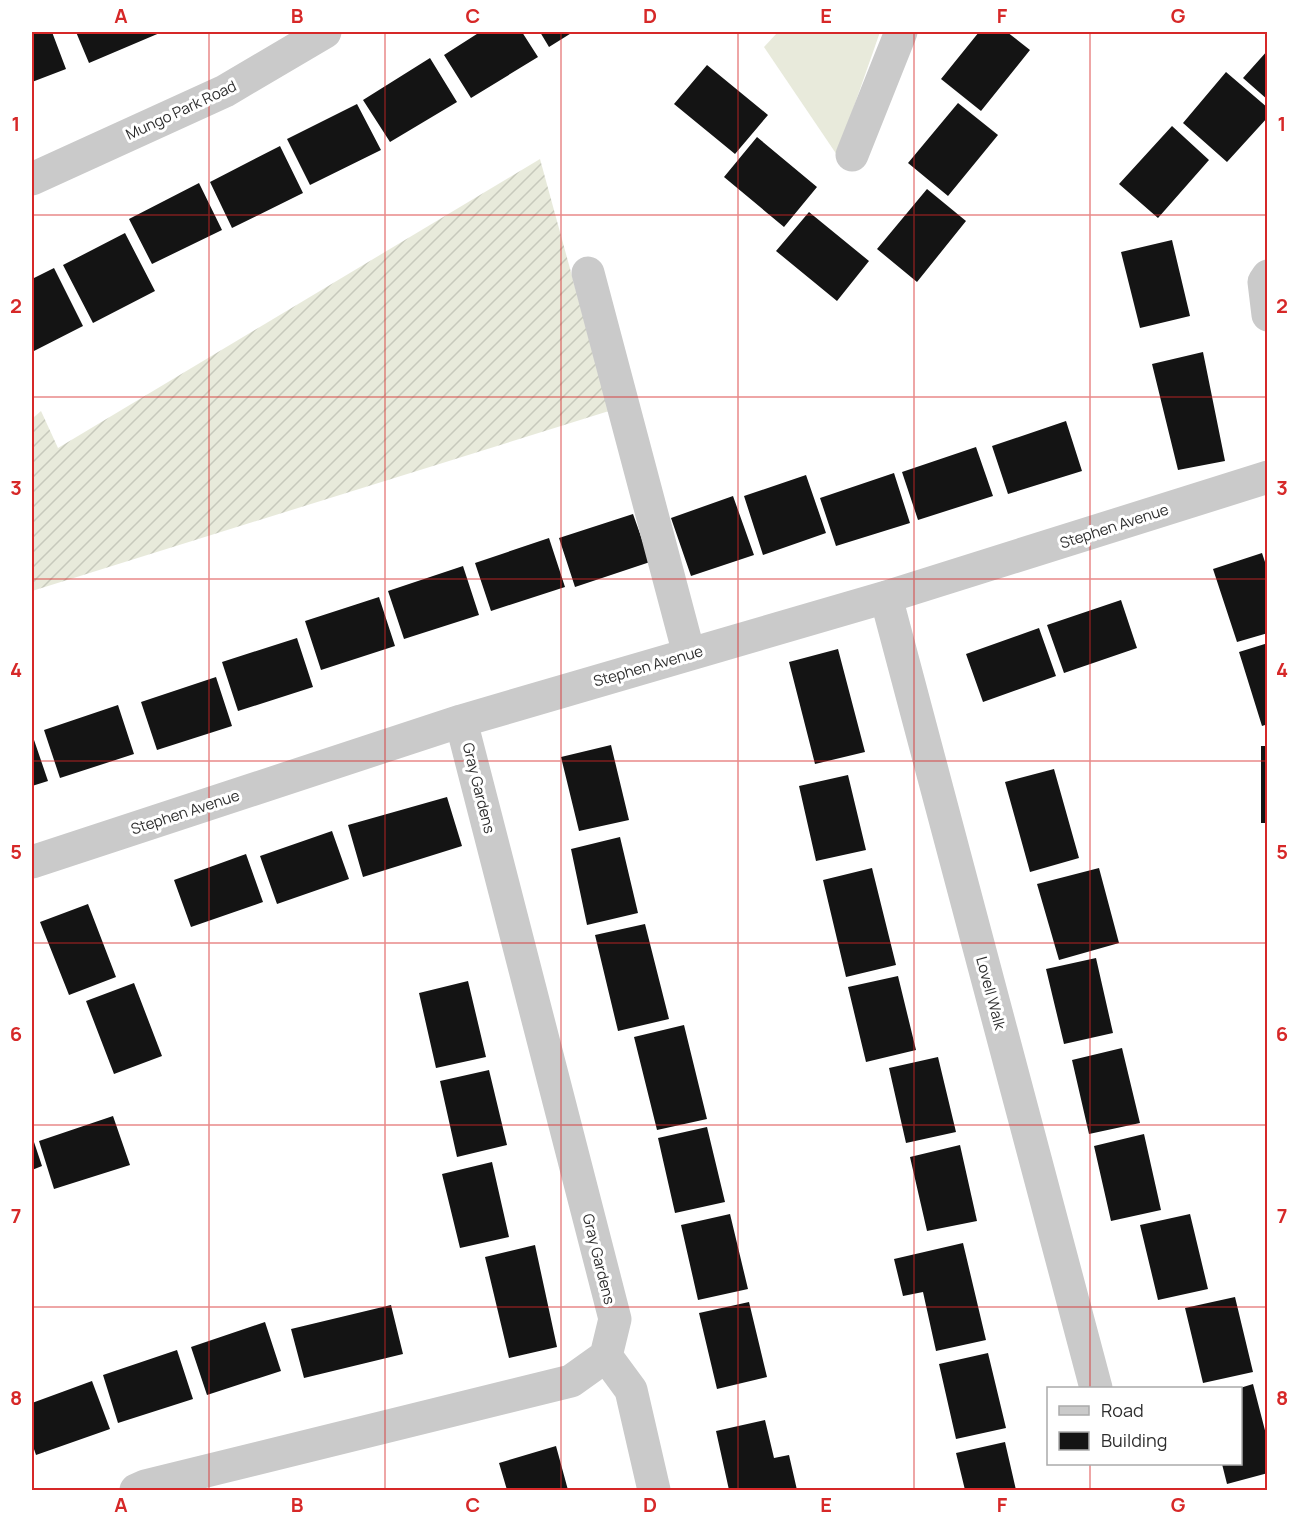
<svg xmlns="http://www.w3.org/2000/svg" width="1299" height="1522" font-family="Manrope,sans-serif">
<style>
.grass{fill:#e8eadb}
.garden{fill:url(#garden-furrows)}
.building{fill:#141414}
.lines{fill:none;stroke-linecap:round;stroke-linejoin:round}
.minor{stroke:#cacaca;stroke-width:33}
.grid{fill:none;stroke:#d62828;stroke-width:1.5;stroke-opacity:0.55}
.labels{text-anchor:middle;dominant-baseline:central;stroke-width:6;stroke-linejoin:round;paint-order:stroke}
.street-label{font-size:15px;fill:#2d2d2d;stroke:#fff}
.neatline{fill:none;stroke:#d62828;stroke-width:2}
.grid-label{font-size:20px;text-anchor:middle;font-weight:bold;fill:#d62828}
</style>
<defs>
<pattern id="garden-furrows" width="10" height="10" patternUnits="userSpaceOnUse" patternTransform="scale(1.5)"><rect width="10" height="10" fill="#e8eadb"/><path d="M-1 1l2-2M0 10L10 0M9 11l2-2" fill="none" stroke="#c7c9bc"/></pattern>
</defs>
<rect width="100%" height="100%" fill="#fff"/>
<path class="grass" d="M 778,32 L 880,32 L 837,155 L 764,47 Z"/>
<path class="garden" d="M 540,159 L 609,411 L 32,591 L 32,419 L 41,411 L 58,448 Z"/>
<path class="building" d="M 32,32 L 52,32 L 66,69 L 32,82 Z
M 76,32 L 162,32 L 89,63 Z
M 480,32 L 522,32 L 538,57 L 471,98 L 444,55 Z
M 540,32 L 573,32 L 549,47 Z
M 979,32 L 1007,32 L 1030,50 L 981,111 L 941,79 Z
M 1268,50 L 1268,100 L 1243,78 Z
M 430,58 L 457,102 L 390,142 L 363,100 Z
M 707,65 L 768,115 L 735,154 L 674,104 Z
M 1226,72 L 1268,108 L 1268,117 L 1227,162 L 1183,123 Z
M 958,103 L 998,135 L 948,196 L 908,163 Z
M 357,104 L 381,150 L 310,185 L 287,139 Z
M 1172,126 L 1209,160 L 1158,218 L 1119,184 Z
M 757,137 L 817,187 L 784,227 L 724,177 Z
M 280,146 L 303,193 L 232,228 L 210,182 Z
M 199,183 L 222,230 L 152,264 L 129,219 Z
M 927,189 L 966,221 L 917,282 L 877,249 Z
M 809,212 L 869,261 L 837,301 L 776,251 Z
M 125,233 L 155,291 L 93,323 L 63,265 Z
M 1172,240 L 1190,316 L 1140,328 L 1121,252 Z
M 54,268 L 83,326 L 32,352 L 32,279 Z
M 1203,352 L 1225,461 L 1178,470 L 1152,364 Z
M 1066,421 L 1082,471 L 1008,494 L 992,446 Z
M 976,447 L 993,496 L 918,520 L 902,472 Z
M 894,473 L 910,523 L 836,546 L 820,498 Z
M 806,475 L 826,533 L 763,555 L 744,496 Z
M 733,496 L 754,555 L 691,576 L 671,518 Z
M 633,514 L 650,562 L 575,587 L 559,538 Z
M 549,538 L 565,587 L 491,611 L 475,563 Z
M 1262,553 L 1268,571 L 1268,633 L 1237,642 L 1213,569 Z
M 463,566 L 479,615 L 404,639 L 388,591 Z
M 379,597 L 395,646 L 321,670 L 305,621 Z
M 1121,600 L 1137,648 L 1064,673 L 1047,625 Z
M 1039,628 L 1056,676 L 983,702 L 966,654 Z
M 297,638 L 313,687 L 238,711 L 222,662 Z
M 1268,643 L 1268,724 L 1262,726 L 1239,652 Z
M 838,649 L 865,752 L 815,764 L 789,662 Z
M 216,677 L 232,726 L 157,750 L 141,702 Z
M 118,705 L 134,754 L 60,778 L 44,730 Z
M 32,734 L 48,781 L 32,786 Z
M 611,745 L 629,820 L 579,831 L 561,757 Z
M 1261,746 L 1268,746 L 1268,823 L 1261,823 Z
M 1054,769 L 1079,858 L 1030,872 L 1005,782 Z
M 848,775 L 866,850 L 816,861 L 799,786 Z
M 447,797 L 462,846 L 363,877 L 348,825 Z
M 332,831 L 349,879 L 277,904 L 260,856 Z
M 620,837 L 638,913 L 587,925 L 571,849 Z
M 246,854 L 263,902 L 191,927 L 174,880 Z
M 872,868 L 896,965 L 846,977 L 823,880 Z
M 1099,868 L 1119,943 L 1059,960 L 1037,884 Z
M 88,904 L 116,977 L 69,995 L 40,922 Z
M 645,924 L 669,1019 L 618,1031 L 595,935 Z
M 1096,958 L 1113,1033 L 1064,1044 L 1046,969 Z
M 898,976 L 916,1050 L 866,1062 L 848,987 Z
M 468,981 L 486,1057 L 436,1068 L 419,993 Z
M 134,983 L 162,1056 L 114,1074 L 86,1001 Z
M 684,1025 L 707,1119 L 657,1130 L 634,1037 Z
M 1122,1048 L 1140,1123 L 1089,1134 L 1072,1060 Z
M 938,1057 L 956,1132 L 906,1143 L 889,1068 Z
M 489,1070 L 507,1145 L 457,1157 L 440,1081 Z
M 113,1116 L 130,1165 L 54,1189 L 39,1141 Z
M 707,1127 L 725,1202 L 675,1213 L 658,1138 Z
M 1144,1134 L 1161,1210 L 1111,1221 L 1094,1146 Z
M 32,1136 L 42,1166 L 32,1170 Z
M 960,1145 L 977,1221 L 927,1231 L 910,1157 Z
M 492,1162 L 509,1237 L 460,1248 L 442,1174 Z
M 730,1214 L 748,1289 L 698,1300 L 681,1225 Z
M 1190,1214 L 1208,1289 L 1158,1300 L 1140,1225 Z
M 963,1243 L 986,1340 L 936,1351 L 923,1292 L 903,1296 L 894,1259 Z
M 535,1245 L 557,1347 L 509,1358 L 485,1257 Z
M 1235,1297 L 1253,1372 L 1203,1383 L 1185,1308 Z
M 749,1302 L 767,1377 L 717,1389 L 699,1313 Z
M 391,1305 L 403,1354 L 304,1378 L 291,1329 Z
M 265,1322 L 281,1371 L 207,1395 L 191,1347 Z
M 177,1350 L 193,1399 L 118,1423 L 103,1375 Z
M 988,1353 L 1006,1428 L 956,1439 L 939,1364 Z
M 92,1381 L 110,1429 L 36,1455 L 32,1443 L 32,1403 Z
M 1253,1384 L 1268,1442 L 1268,1473 L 1227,1484 L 1222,1464 L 1240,1464 L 1240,1388 Z
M 765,1420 L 774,1458 L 789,1455 L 797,1490 L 729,1490 L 716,1431 Z
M 1005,1442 L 1016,1490 L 965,1490 L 956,1453 Z
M 556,1446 L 568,1490 L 507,1490 L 499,1463 Z"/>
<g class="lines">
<path class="minor" d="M 852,155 L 901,32
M 32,179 L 225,91 L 325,32
M 588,273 L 689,654
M 1268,276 L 1264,282 L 1268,315
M 886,597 L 1096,1388
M 32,862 L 461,721 L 886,597 L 1268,477
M 606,1356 L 631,1390 L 654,1490
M 136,1490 L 145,1486 L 571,1381 L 606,1356 L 615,1319 L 461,721"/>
</g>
<path class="grid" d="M 209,32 L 209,1490M 385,32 L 385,1490M 561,32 L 561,1490M 738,32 L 738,1490M 914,32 L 914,1490M 1090,32 L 1090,1388M 32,215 L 1268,215M 32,397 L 1268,397M 32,579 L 1268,579M 32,761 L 1268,761M 32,943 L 1268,943M 32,1125 L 1268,1125M 32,1307 L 1268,1307M 1090,1464 L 1090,1490"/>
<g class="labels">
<g class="street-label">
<text transform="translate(181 110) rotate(-25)">Mungo Park Road</text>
<text transform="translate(1114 526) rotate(-18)">Stephen Avenue</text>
<text transform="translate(648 666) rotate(-16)">Stephen Avenue</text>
<text transform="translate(479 788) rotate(76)">Gray Gardens</text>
<text transform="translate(185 812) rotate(-18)">Stephen Avenue</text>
<text transform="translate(991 993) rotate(75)">Lovell Walk</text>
<text transform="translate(599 1259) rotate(76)">Gray Gardens</text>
</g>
</g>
<rect width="1299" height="1522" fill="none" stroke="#ffffff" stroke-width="66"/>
<rect x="1047" y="1387" width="195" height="78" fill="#ffffff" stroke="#ababab" stroke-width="1.5"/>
<rect x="1059" y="1406" width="30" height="9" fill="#cacaca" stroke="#ababab" stroke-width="1.5"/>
<text x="1101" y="1417" font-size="18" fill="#2d2d2d">Road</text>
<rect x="1059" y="1432" width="30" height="18" fill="#141414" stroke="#ababab" stroke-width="1.5"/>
<text x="1101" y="1447" font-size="18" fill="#2d2d2d">Building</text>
<rect x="33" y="33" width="1233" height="1456" class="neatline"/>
<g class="grid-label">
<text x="121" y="23">A</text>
<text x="297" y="23">B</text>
<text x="473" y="23">C</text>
<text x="650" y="23">D</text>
<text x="826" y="23">E</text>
<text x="1002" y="23">F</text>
<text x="1178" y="23">G</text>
<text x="16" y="131">1</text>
<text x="1282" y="131">1</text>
<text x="16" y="313">2</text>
<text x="1282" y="313">2</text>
<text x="16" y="495">3</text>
<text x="1282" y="495">3</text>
<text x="16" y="677">4</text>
<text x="1282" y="677">4</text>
<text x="16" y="859">5</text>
<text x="1282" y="859">5</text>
<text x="16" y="1041">6</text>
<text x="1282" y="1041">6</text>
<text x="16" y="1223">7</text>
<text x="1282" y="1223">7</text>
<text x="16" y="1405">8</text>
<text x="1282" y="1405">8</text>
<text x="121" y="1512">A</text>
<text x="297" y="1512">B</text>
<text x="473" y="1512">C</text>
<text x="650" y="1512">D</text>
<text x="826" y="1512">E</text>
<text x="1002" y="1512">F</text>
<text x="1178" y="1512">G</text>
</g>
</svg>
